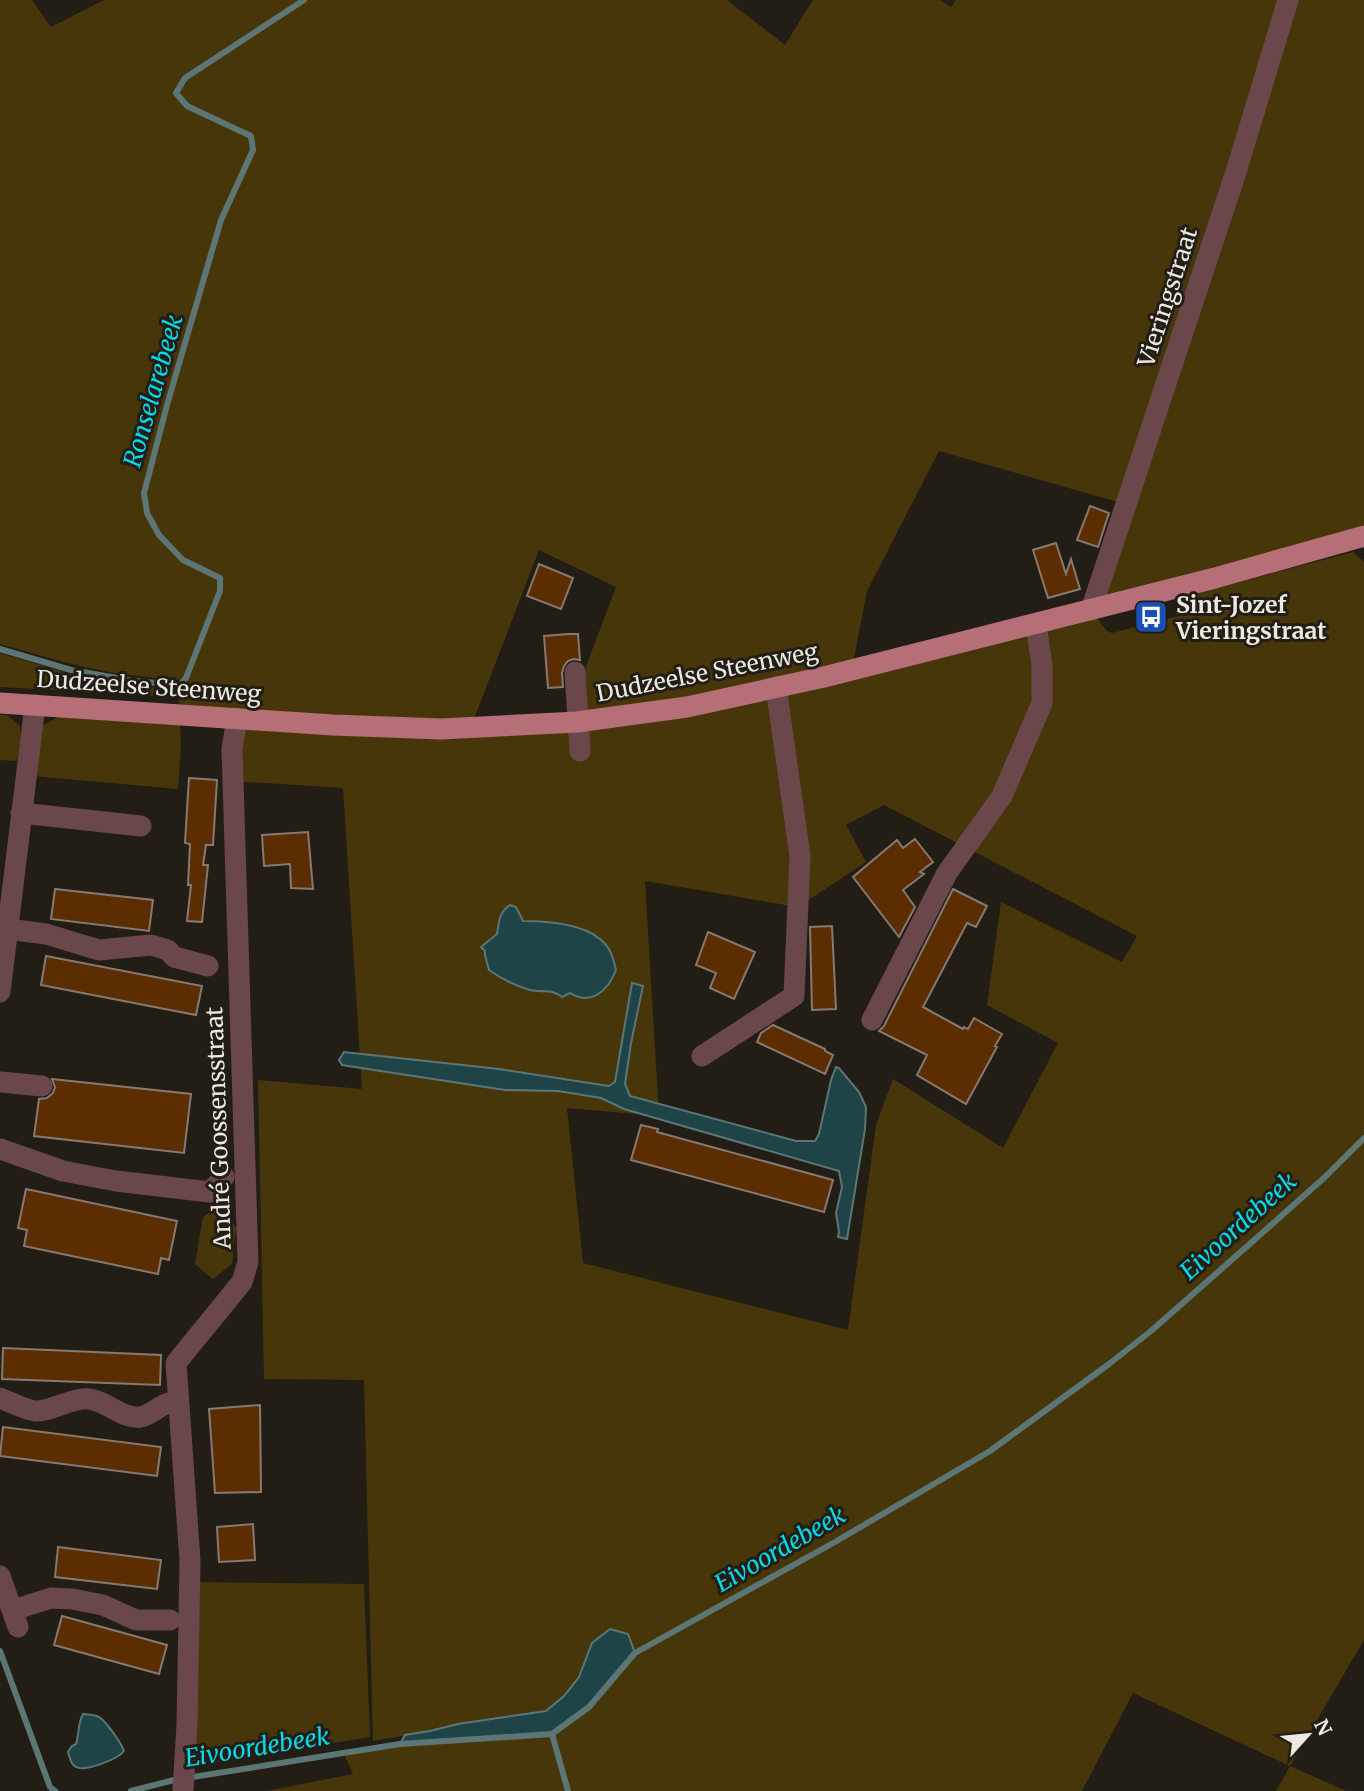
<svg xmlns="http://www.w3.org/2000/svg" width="1364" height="1791" font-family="Merriweather,serif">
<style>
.green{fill:#48360b;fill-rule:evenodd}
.water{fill:#1e4448;stroke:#5c7676;stroke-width:2}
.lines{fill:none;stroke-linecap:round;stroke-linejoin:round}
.stream{stroke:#5c7676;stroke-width:6}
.building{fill:#5c2d00;stroke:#857a73;stroke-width:2}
.minor{stroke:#6a474b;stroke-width:21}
.major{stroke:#b66e77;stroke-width:21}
.labels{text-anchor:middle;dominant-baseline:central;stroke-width:6;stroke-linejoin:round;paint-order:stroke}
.street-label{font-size:23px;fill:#ece9e3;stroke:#221e15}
.poi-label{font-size:23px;font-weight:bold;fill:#ece9e3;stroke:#221e15;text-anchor:start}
.water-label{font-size:24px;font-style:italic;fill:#03daec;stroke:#221e15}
</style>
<rect width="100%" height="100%" fill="#221e15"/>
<path class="green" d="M 0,0 L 32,0 L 51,27 L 104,0 L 727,0 L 785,45 L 813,0 L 940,0 L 951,7 L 956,0 L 1364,0 L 1364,536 L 1091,610 L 1107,631 L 1112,633 L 1183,615 L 1183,597 L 1353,552 L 1364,562 L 1364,1640 L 1290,1766 L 1346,1791 L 1276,1791 L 1290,1766 L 1133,1693 L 1082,1791 L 266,1791 L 353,1774 L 343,1752 L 400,1744 L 552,1734 L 589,1707 L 592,1643 L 579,1677 L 564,1696 L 546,1711 L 458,1724 L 430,1731 L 373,1741 L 364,1380 L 264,1379 L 258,1080 L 362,1089 L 343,788 L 233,781 L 237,719 L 180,715 L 179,697 L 0,687 L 0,653 L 74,675 L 136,687 L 179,689 L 180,685 L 185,679 C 173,681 160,679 148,677 C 97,673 49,658 0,644 ZM 939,451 L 1125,504 L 1091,610 L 852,669 L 867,591 ZM 539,550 L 616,587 L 576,693 L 577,722 L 471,727 ZM 884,805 L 1137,936 L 1122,962 L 1001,902 L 987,1005 L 1058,1043 L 1003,1148 L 893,1079 L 876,1125 L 848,1330 L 583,1263 L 567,1108 L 659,1116 L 645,881 L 798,907 L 866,862 L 846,825 Z
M 0,715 L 7,715 L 20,726 L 21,738 L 17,761 L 0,760 Z
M 58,717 L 180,725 L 181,745 L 178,789 L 33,776 L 40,727 Z
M 215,1209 L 226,1210 L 236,1228 L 232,1264 L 213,1279 L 195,1264 L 203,1217 Z
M 198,1582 L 364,1584 L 370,1737 L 195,1766 Z"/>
<path class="water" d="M 510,905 L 516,907 L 523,921 C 548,921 589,924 606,945 C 612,951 614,962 616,970 C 608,991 591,1006 570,993 L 562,997 C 552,988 542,993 530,990 C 515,986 502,979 489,970 L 485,955 L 485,951 L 481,947 L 497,934 C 499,922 499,912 510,905 Z
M 632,983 L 643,986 L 631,1043 L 625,1084 L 630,1096 L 796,1141 L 815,1141 L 819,1134 L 831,1080 L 836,1067 L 839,1068 L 859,1092 L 866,1107 L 865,1129 L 847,1239 L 838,1237 L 839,1232 L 836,1213 L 842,1187 L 839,1171 L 624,1109 L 601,1098 L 558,1091 L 505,1090 L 342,1065 L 339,1060 L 344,1052 L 499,1069 L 609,1086 L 615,1082 Z
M 610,1629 L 628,1634 L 635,1653 L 589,1707 L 552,1734 L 400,1744 L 405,1735 L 430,1731 L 458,1724 L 546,1711 L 564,1696 L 579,1677 L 592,1643 Z
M 83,1714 C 101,1715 101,1717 112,1731 C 117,1738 121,1743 124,1751 C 118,1759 85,1772 76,1767 C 71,1765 70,1758 68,1752 L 72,1746 L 76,1744 C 79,1734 78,1723 83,1714 Z"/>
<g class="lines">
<path class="stream" d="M 0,649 L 71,670 L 134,681 L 180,685 L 186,678 L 220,591 L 220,578 L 183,560 L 159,535 L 147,513 L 144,493 L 167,405 L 221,220 L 253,150 L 251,136 L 187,106 L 176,93 L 185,78 L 304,0
M 0,1651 L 50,1787 L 55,1791
M 552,1734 L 568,1791
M 131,1791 L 174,1780 L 400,1744 L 552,1734 L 589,1707 L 635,1653 L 835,1542 L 990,1451 L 1109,1364 L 1151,1331 L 1252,1242 L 1325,1177 L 1364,1138"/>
</g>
<path class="building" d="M 1090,506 L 1109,513 L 1098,547 L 1077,540 Z
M 1056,543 L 1066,574 L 1071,559 L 1080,589 L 1048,598 L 1033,550 Z
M 539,564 L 573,578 L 561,609 L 527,596 Z
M 568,634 L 578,634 L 580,660 L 573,659 L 568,661 L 564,666 L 562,673 L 563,687 L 548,688 L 544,636 Z
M 189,778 L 217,780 L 213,845 L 206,845 L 203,865 L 208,865 L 202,922 L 187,921 L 191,885 L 188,885 L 190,844 L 185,843 Z
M 308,832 L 313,889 L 291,888 L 290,864 L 264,866 L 262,835 Z
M 915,839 L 933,862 L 920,872 L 924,874 L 903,890 L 915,907 L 899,937 L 853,877 L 897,840 L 903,848 Z
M 55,889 L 153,900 L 149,931 L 51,919 Z
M 953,889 L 987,906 L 976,927 L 967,923 L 923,1007 L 963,1029 L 964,1027 L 968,1029 L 974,1018 L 1002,1034 L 995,1046 L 997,1047 L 966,1104 L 917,1075 L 927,1055 L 879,1031 L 884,1026 Z
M 832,926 L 836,1009 L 812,1010 L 810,927 Z
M 708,932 L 755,952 L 734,999 L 710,988 L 716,973 L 696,965 Z
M 46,956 L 202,986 L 196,1015 L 41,985 Z
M 773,1025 L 825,1049 L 825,1051 L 833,1055 L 825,1074 L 757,1042 L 761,1033 Z
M 52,1079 L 191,1094 L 184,1153 L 34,1136 L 39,1099 L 47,1098 L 53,1093 L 55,1087 Z
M 641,1125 L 658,1129 L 657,1132 L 833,1180 L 824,1212 L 631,1160 Z
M 26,1189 L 177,1221 L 169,1260 L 161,1258 L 158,1274 L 24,1246 L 27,1230 L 18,1228 Z
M 3,1348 L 161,1355 L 160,1385 L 2,1379 Z
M 260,1405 L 261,1492 L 215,1493 L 209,1409 Z
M 3,1427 L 161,1447 L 157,1476 L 0,1456 Z
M 253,1524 L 255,1560 L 219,1562 L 217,1527 Z
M 58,1547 L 161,1560 L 157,1589 L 55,1577 Z
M 62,1616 L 167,1645 L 159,1674 L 54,1645 Z"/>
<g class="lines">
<path class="minor" d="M 1091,610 L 1236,172 L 1288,0
M 575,672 L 580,751
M 21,813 L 141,826
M 8,929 L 46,934 L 99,950 L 151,945 L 168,950 L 174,957 L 208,966
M 0,992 L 35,705
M 872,1020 L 947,873 L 1002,796 L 1042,703 L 1042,666 L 1036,624
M 702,1056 L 794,996 L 800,856 L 776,687
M 0,1082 L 42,1086
M 0,1149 L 63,1171 L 116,1181 L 210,1192 L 224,1177
M 0,1398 C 8,1401 28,1411 36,1411 C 50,1412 73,1397 89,1399 C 107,1401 122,1419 140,1417 C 151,1416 159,1405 169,1403
M 0,1576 L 18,1627
M 13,1610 L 51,1598 L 72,1599 L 103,1605 L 136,1620 L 170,1620
M 183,1791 L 187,1725 L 190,1561 L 176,1363 L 242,1282 L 248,1262 L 232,749 L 237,718"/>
<path class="major" d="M 0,703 L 333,725 L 441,729 L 577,722 L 687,707 L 824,677 L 1215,578 L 1364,536"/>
</g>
<defs>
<symbol id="bus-square" viewBox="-11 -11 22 22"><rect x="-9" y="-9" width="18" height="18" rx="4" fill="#1a4fb4" stroke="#221e15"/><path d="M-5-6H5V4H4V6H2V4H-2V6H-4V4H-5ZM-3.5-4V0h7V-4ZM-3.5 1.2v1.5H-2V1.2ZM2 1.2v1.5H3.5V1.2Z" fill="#fff"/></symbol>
</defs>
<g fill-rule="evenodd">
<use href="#bus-square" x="1132" y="598" width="38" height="38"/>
</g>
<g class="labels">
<g class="street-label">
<text transform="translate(1167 297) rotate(-72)">Vieringstraat</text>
<text transform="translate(707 672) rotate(-11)">Dudzeelse Steenweg</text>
<text transform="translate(149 686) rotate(4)">Dudzeelse Steenweg</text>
<text transform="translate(218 1128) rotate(-92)">André Goossensstraat</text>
</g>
<g class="poi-label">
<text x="1176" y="604">Sint-Jozef<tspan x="1176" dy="26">Vieringstraat</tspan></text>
</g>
<g class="water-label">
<text transform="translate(153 391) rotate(-74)">Ronselarebeek</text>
<text transform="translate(1238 1226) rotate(-42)">Eivoordebeek</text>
<text transform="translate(780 1549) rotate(-30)">Eivoordebeek</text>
<text transform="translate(257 1747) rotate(-9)">Eivoordebeek</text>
</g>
</g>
<g transform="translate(1308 1735) rotate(63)" stroke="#221e15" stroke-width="5" paint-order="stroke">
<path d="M0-5L12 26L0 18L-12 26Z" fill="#ece9e3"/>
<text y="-10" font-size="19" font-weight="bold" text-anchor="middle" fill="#ece9e3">N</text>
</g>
</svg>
